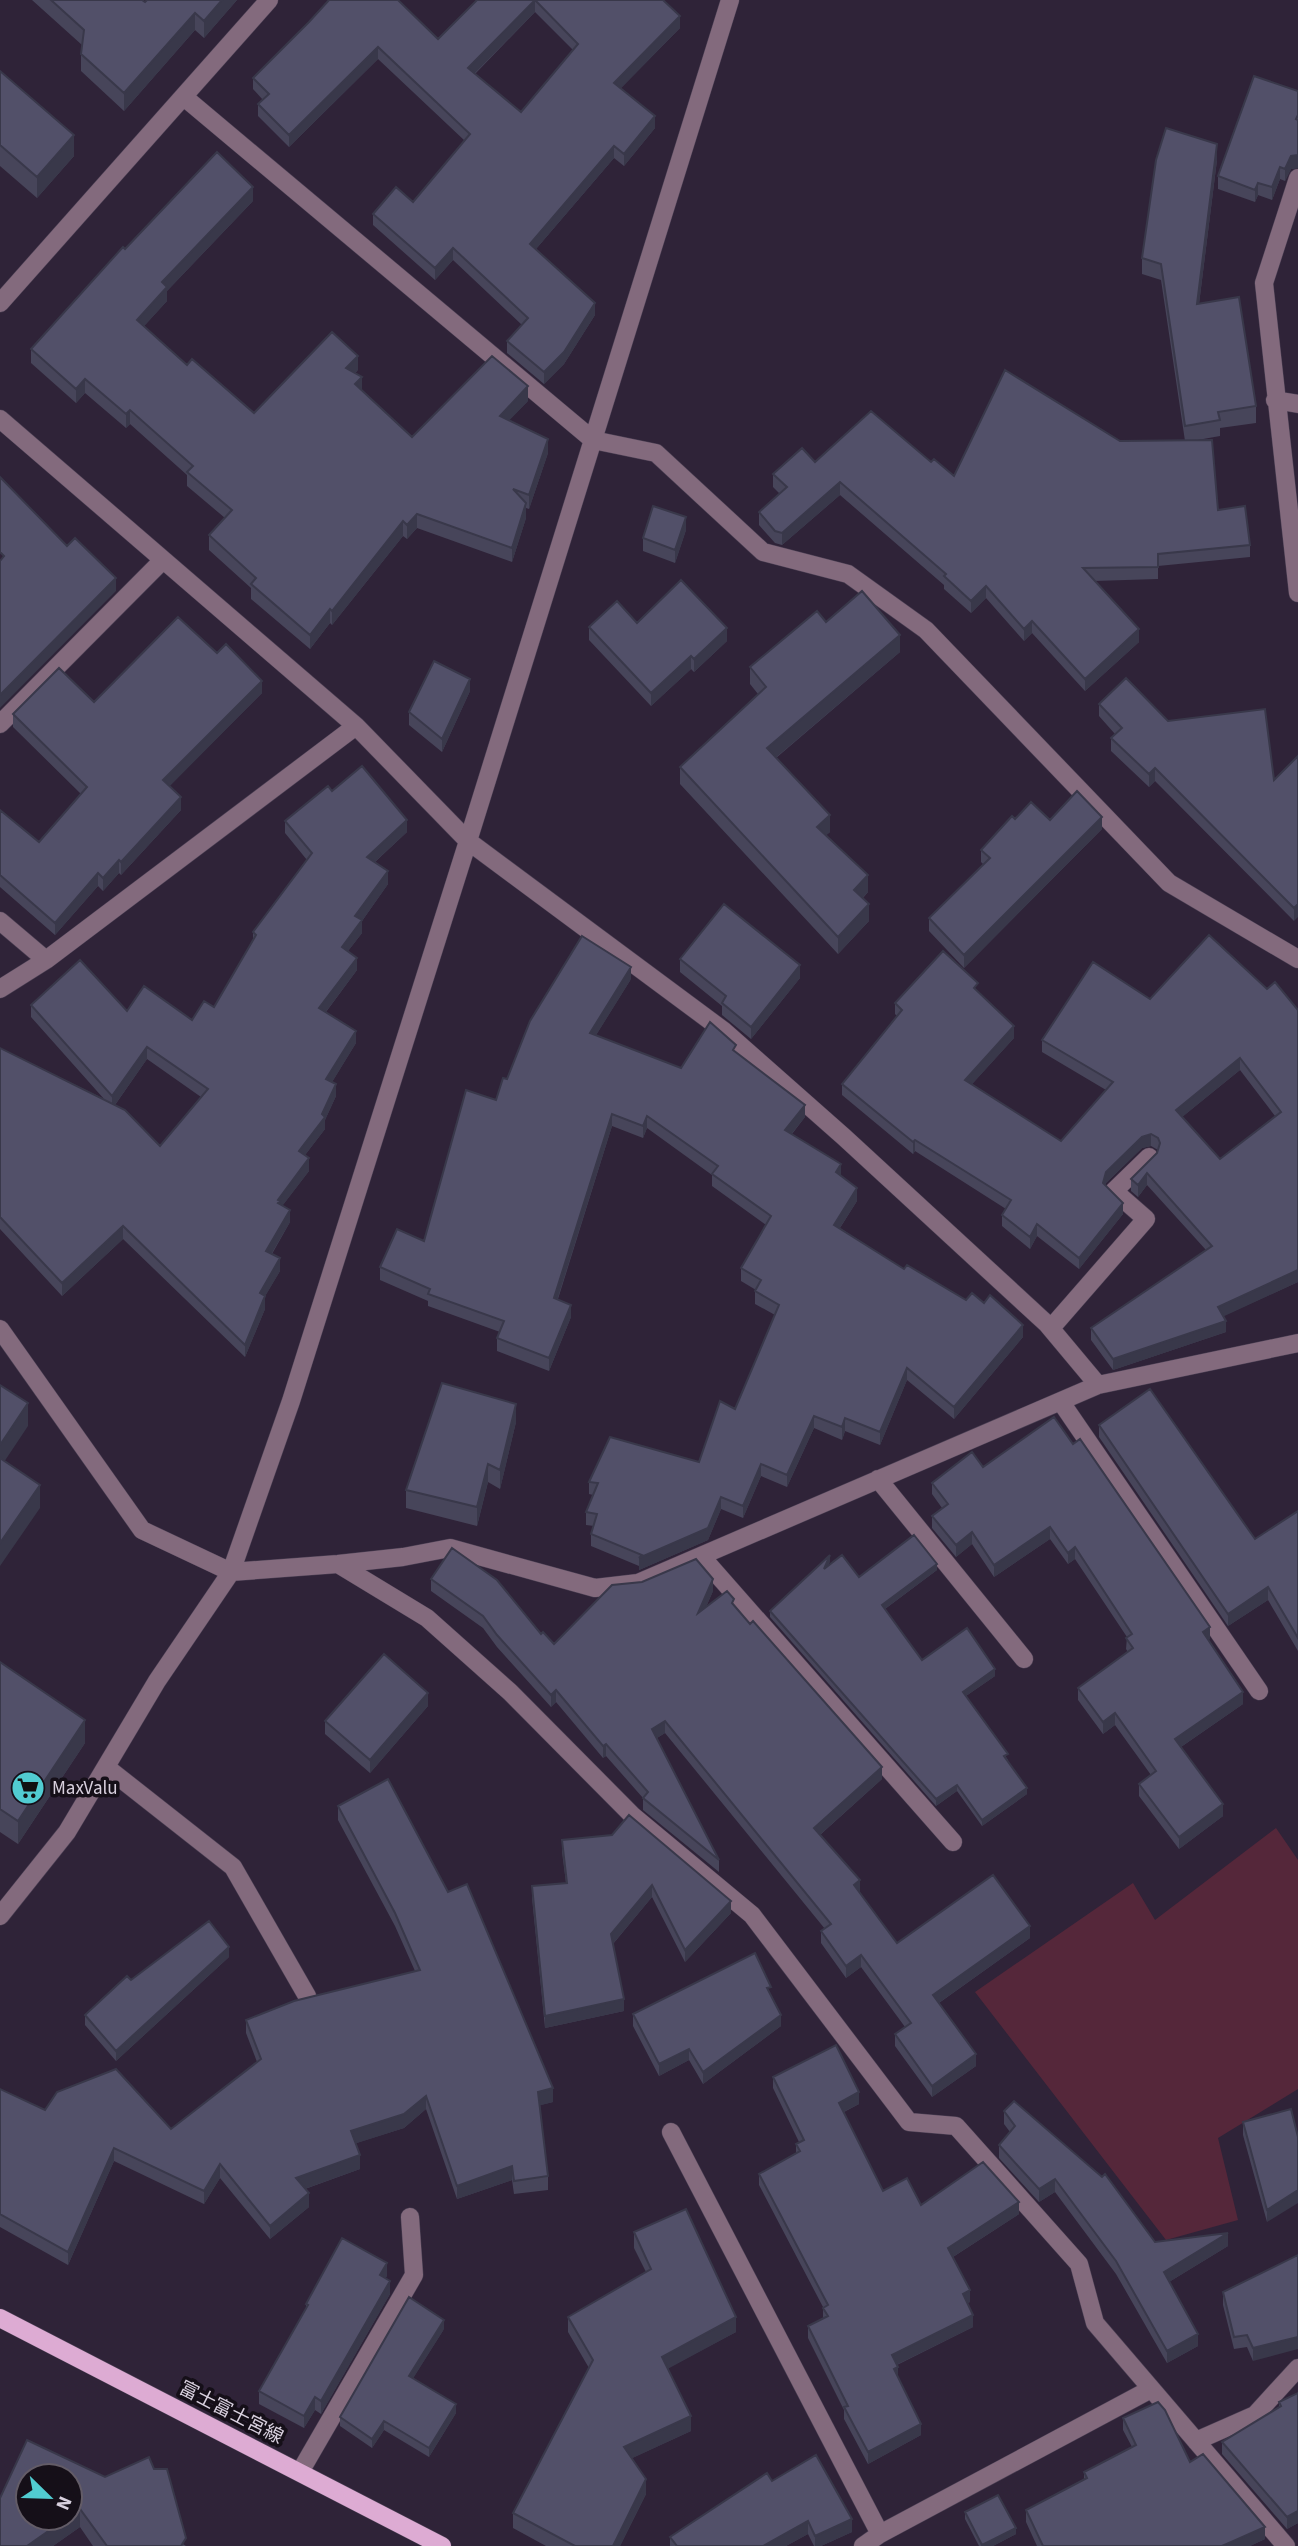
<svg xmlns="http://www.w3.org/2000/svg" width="1298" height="2546" font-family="'Source Sans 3','Noto Sans JP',sans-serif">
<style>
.green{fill:#55273a}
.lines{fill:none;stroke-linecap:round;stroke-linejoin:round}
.minor-casing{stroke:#4a3f53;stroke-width:19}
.major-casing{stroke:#4a3f53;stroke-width:19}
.minor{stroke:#836a7d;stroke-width:18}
.major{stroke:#ddabd3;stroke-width:18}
.wall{fill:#47455a;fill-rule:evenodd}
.shaded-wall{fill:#39384a}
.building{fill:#525069;stroke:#39384a;stroke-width:2;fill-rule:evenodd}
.labels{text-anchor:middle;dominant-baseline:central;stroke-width:7;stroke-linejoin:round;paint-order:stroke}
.poi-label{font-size:19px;fill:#d8d0de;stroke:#150f18;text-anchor:start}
.street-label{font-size:19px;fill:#d8d0de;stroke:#150f18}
</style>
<rect width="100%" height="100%" fill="#2f2338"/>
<path class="green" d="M 1276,1828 L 1298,1860 L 1298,2089 L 1218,2138 L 1238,2220 L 1166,2240 L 975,1992 L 1133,1883 L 1155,1920 Z"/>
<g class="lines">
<defs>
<path id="minor" d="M 184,97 L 593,440 L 656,453 L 763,552 L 848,574 L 926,630 L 1169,883 L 1298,959
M 1298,178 L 1264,283 L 1298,593
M 0,303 L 269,0
M 1275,400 L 1298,404
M 0,419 L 356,726 L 468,841 L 724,1031 L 844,1137 L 1047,1324 L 1098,1385
M 0,724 L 163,560
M 0,921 L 46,960 L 356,726
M 0,989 L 46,960
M 1051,1328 L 1146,1219 L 1114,1191 L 1149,1157
M 0,1329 L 142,1530 L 231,1572 L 338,1564 L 403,1557 L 450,1548 L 595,1588 L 638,1583 L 1098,1385 L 1298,1343
M 1061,1402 L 1259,1691
M 878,1479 L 1024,1659
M 701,1556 L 953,1842
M 338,1564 L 427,1618 L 510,1692 L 633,1816 L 752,1915 L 909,2122 L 956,2126 L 1079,2264 L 1095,2323 L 1286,2546
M 106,1767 L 233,1867 L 307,1996
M 0,1916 L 67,1832 L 157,1681 L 231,1572 L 291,1401 L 468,841 L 730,0
M 671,2132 L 880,2534
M 1196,2441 L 1255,2415 L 1298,2368
M 300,2472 L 414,2275 L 410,2217
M 863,2546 L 880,2534 L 1151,2389"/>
<path id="major" d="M 0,2318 L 442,2546"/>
</defs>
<use href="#minor" class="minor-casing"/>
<use href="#major" class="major-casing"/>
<use href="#minor" class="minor"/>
<use href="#major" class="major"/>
</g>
<path class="wall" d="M 32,0 L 142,0 L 145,2 L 237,0 L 204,38 L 195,30 L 124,111 L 81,71 L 81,54 L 82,45 Z
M 477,0 L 663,0 L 680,28 L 621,88 L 655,128 L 624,166 L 614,158 L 536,249 L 595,315 L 564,364 L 544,384 L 507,353 L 507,341 L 522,325 L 453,260 L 435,280 L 373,225 L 373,214 L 413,202 L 465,141 L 378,59 L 289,147 L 258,116 L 258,104 L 263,100 L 253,89 L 253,78 L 309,22 L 438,39 ZM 535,12 L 573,50 L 521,112 L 475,74 Z
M 0,71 L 74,156 L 37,198 L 0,166 Z
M 1298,91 L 1298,168 L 1291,169 L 1285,181 L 1280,179 L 1272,200 L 1258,195 L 1255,202 L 1218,189 L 1218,176 Z
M 1217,160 L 1199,304 L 1256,406 L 1256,423 L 1220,428 L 1220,436 L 1192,441 L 1218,510 L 1250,545 L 1250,557 L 1158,566 L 1158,579 L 1094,581 L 1139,642 L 1085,691 L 1032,633 L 1024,641 L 986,598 L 971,613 L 944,589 L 944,585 L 840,495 L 782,545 L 775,543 L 759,525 L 759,512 L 780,494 L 773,487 L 773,474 L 815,462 L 931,462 L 954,476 L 1120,441 L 1185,441 L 1161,280 L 1142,274 L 1142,258 Z
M 253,201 L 167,291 L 167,301 L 144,326 L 187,365 L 254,413 L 358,370 L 355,373 L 362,390 L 412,437 L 528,401 L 509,420 L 548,453 L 529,509 L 526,508 L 526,518 L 512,562 L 417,528 L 407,539 L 403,536 L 332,625 L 330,623 L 310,649 L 251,599 L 251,588 L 209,550 L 209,535 L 225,518 L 187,486 L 187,475 L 130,424 L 126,428 L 85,393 L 76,403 L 31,363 L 31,349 L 125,249 Z
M 686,530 L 675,563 L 643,551 L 643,538 Z
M 826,622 L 900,652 L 776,758 L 830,832 L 826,835 L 868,892 L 863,898 L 869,921 L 838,954 L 680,784 L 680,767 L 758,694 L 750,684 L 750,667 Z
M 637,623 L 727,641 L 694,672 L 691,669 L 651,706 L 589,640 L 589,627 Z
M 217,653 L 262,693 L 169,786 L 181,810 L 121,875 L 119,873 L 103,891 L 98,886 L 55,935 L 0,887 L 0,810 L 39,842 L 81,794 L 13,727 L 13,714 L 94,702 Z
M 470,691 L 442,752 L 409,725 L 409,712 Z
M 1099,704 L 1168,721 L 1274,780 L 1298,756 L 1294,921 L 1155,781 L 1149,787 L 1111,751 L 1111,738 L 1115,734 L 1099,716 Z
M 332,791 L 407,832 L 375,862 L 388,884 L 362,921 L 362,933 L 348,951 L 357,970 L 326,1012 L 356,1043 L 332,1082 L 336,1096 L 325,1120 L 325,1129 L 305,1155 L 309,1171 L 282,1206 L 290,1222 L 272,1254 L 280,1271 L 265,1296 L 265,1309 L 245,1357 L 123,1239 L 62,1296 L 0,1229 L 0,1048 L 104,1099 L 31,1017 L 31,1005 L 127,1011 L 192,1020 L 214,1007 L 253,940 L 253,932 L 307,860 L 285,833 L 285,821 ZM 147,1059 L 201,1097 L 160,1146 L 115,1105 Z
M 1015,819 L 1050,820 L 1102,829 L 964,968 L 929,931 L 929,918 L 983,864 L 981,862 L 981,850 Z
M 680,959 L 800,978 L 751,1039 L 722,1015 L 722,1006 L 680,972 Z
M 631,979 L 596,1035 L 681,1068 L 736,1053 L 805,1117 L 792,1134 L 841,1176 L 857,1201 L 840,1228 L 904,1269 L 1023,1337 L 954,1419 L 907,1380 L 880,1445 L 845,1431 L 842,1440 L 814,1428 L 787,1487 L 761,1476 L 743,1518 L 721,1509 L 708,1540 L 639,1570 L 639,1566 L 591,1546 L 591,1534 L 594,1526 L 586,1525 L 586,1512 L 593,1495 L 589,1494 L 589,1482 L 699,1462 L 735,1409 L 775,1315 L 755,1304 L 755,1291 L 756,1290 L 741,1281 L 741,1268 L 766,1225 L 712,1186 L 712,1175 L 647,1128 L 643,1138 L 612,1126 L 558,1299 L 571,1317 L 549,1371 L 497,1351 L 497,1338 L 500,1332 L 428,1306 L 428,1301 L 380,1280 L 380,1267 L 424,1241 L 507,1079 Z
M 1275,982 L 1298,1282 L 1223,1316 L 1226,1332 L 1113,1370 L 1091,1340 L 1091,1328 L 1206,1250 L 1147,1185 L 1138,1197 L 1131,1191 L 1131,1179 L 1157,1153 L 1158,1150 L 1151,1146 L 1142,1148 L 1106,1183 L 1105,1185 L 1123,1214 L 1079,1269 L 1037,1236 L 1030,1249 L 1002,1226 L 1002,1215 L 1006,1209 L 915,1151 L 913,1154 L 842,1095 L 842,1084 L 897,1016 L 895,1014 L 895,1003 L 978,992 L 1014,1038 L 972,1084 L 1061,1141 L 1106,1090 L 1042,1052 L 1042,1040 L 1150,999 L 1267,989 ZM 1240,1070 L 1275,1116 L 1220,1159 L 1182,1117 Z
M 516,1422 L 500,1489 L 488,1482 L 477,1526 L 406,1508 L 406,1490 Z
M 1099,1425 L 1255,1539 L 1298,1511 L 1298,1651 L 1268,1600 L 1228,1626 L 1099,1437 Z
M 983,1467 L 1210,1639 L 1208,1640 L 1243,1704 L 1181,1747 L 1223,1816 L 1179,1849 L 1139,1796 L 1139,1784 L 1151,1775 L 1115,1725 L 1103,1734 L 1078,1700 L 1078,1688 L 1128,1652 L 1126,1649 L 1127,1637 L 1075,1559 L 1068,1564 L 1050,1539 L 994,1577 L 972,1544 L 956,1557 L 932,1528 L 932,1516 L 942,1508 L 932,1494 L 932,1483 Z
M 830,1561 L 828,1566 L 859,1577 L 937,1570 L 885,1609 L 922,1660 L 995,1676 L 966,1696 L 1008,1760 L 1007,1761 L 1027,1794 L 982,1826 L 957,1791 L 936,1806 L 770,1617 L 770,1611 Z
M 431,1579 L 541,1634 L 554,1644 L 713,1591 L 706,1607 L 734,1605 L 882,1779 L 820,1835 L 859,1893 L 897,1943 L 1030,1938 L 939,2003 L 976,2066 L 932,2097 L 895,2046 L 895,2034 L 905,2027 L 861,1967 L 846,1978 L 821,1943 L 821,1931 L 825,1929 L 665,1733 L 657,1738 L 719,1860 L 719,1872 L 643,1810 L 643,1798 L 606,1756 L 603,1758 L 556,1702 L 551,1707 L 497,1647 L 483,1628 L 431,1591 Z
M 0,1662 L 85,1743 L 18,1844 L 0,1832 Z
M 428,1706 L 370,1773 L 325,1734 L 325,1721 Z
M 338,1806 L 553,2102 L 540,2105 L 548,2176 L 548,2190 L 514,2194 L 512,2180 L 457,2199 L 426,2109 L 404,2128 L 356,2143 L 360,2169 L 305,2189 L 309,2207 L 270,2239 L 220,2178 L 204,2204 L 114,2161 L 68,2265 L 0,2227 L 0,2089 L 45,2110 L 171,2129 L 257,2062 L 246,2033 L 246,2020 L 415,1971 L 395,1926 L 338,1820 Z
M 562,1840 L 731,1913 L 685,1962 L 652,1897 L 613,1944 L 624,2011 L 545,2028 L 532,1898 L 532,1886 L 566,1883 L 562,1852 Z
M 229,1957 L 116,2061 L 85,2025 L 85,2015 L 131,1980 Z
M 771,1995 L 781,2026 L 703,2084 L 689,2060 L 659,2076 L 633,2026 L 633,2014 Z
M 773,2077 L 859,2104 L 844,2112 L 883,2191 L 921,2205 L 1019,2214 L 953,2257 L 970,2302 L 967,2303 L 973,2327 L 897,2365 L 898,2378 L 921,2435 L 868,2464 L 844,2419 L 844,2410 L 808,2338 L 808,2326 L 823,2318 L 823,2307 L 759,2185 L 759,2174 L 796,2153 L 796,2144 L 799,2142 L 773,2088 Z
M 1004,2111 L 1155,2242 L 1228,2246 L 1169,2282 L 1198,2346 L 1167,2363 L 1116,2274 L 1055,2192 L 1039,2202 L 999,2158 L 999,2145 L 1010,2132 L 1004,2124 Z
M 1243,2122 L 1298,2137 L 1267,2222 L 1243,2135 Z
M 634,2232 L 736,2332 L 668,2368 L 691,2431 L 632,2458 L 646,2494 L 620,2546 L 546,2546 L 513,2528 L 513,2513 L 589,2368 L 568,2332 L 568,2317 L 646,2272 L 634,2248 Z
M 1298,2255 L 1253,2361 L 1247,2347 L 1234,2349 L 1223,2305 L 1223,2292 Z
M 387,2276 L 385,2279 L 390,2294 L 321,2414 L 315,2410 L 304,2428 L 259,2404 L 259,2391 L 306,2309 L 306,2304 Z
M 444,2329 L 413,2378 L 456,2413 L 429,2457 L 384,2430 L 372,2448 L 340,2426 L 340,2417 Z
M 1298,2393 L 1298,2523 L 1287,2529 L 1222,2454 L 1222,2442 L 1279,2408 L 1279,2402 Z
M 1123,2418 L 1190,2462 L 1265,2539 L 1250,2546 L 1037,2546 L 1026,2522 L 1026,2510 L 1084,2479 L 1084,2472 L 1132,2447 L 1123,2430 Z
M 27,2440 L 186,2546 L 93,2546 L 80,2527 L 53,2546 L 0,2546 Z
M 772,2481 L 852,2532 L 821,2546 L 814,2546 L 808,2534 L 786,2546 L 670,2546 L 670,2537 Z
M 965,2512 L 1016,2534 L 993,2546 L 979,2546 L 965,2519 Z"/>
<path class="shaded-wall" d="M 222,0 L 237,0 L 204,38 L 204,21 Z
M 535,0 L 535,12 L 468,80 L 468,68 Z
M 195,13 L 195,30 L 124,111 L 124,93 Z
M 680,16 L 680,28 L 614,95 L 614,83 Z
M 378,47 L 378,59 L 289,147 L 289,135 Z
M 655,116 L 655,128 L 624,166 L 624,154 Z
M 74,135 L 74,156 L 37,198 L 37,177 Z
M 1217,144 L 1217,160 L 1197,320 L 1197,304 Z
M 614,146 L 614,158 L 530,256 L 530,244 Z
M 1298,155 L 1298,168 L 1291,169 L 1285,181 L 1285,169 L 1291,156 Z
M 1280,167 L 1280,179 L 1272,200 L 1272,187 Z
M 1258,183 L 1258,195 L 1255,202 L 1255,190 Z
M 253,187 L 253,201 L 167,291 L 167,301 L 137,334 L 137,320 L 162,282 Z
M 453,248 L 453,260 L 435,280 L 435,268 Z
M 595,303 L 595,315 L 564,364 L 544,384 L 544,372 Z
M 358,356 L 358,370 L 346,383 L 346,368 Z
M 362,377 L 362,391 L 355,384 Z
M 85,379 L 85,393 L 76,403 L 76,389 Z
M 528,386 L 528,401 L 500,430 L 500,416 Z
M 130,410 L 130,424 L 126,428 L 126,414 Z
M 548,439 L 548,453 L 529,509 L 529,495 Z
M 840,482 L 840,495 L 782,545 L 782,533 Z
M 526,503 L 526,518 L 512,562 L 512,548 Z
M 417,514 L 417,528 L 407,539 L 407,525 Z
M 686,517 L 686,530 L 675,563 L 675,550 Z
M 403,521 L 403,536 L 332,625 L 332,611 Z
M 116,578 L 116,591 L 0,708 L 0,695 Z
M 986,586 L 986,598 L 971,613 L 971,601 Z
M 330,609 L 330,623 L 310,649 L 310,635 Z
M 1032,621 L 1032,633 L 1024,641 L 1024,629 Z
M 727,628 L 727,641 L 694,672 L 694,659 Z
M 1139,629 L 1139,642 L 1085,691 L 1085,679 Z
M 900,635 L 900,652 L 767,765 L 767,748 Z
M 691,656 L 691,669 L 651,706 L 651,693 Z
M 470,679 L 470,691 L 442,752 L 442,739 Z
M 262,681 L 262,693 L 163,793 L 163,780 Z
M 1155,768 L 1155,781 L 1149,787 L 1149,774 Z
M 181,797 L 181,810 L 121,875 L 121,862 Z
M 830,815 L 830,832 L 817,844 L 817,827 Z
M 1102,817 L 1102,829 L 964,968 L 964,955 Z
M 407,820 L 407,832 L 367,869 L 367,857 Z
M 119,860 L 119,873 L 103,891 L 103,878 Z
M 388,871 L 388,884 L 362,921 L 362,933 L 342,959 L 342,947 L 355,916 Z
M 98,873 L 98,886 L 55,935 L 55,923 Z
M 868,875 L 868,892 L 854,907 L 854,890 Z
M 869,904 L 869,921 L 838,954 L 838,937 Z
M 1298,904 L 1298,917 L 1294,921 L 1294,908 Z
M 357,958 L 357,970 L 319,1021 L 319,1008 Z
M 800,965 L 800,978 L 751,1039 L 751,1027 Z
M 631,967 L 631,979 L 590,1045 L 590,1033 Z
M 1014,1026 L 1014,1038 L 965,1092 L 965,1080 Z
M 356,1031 L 356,1043 L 326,1092 L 326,1079 Z
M 147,1047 L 147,1059 L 112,1109 L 112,1096 Z
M 1240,1058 L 1240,1070 L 1176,1122 L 1176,1110 Z
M 336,1084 L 336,1096 L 325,1120 L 325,1129 L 299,1163 L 299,1151 L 322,1114 Z
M 805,1105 L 805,1117 L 785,1142 L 785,1130 Z
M 612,1114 L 612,1126 L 554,1310 L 554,1298 Z
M 647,1116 L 647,1128 L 643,1138 L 643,1126 Z
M 1151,1134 L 1151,1146 L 1142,1148 L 1106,1183 L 1103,1195 L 1103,1183 L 1106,1172 L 1142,1137 Z
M 915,1140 L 915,1151 L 913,1154 L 913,1142 Z
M 309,1158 L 309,1171 L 280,1209 L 278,1200 Z
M 841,1164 L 841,1177 L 836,1172 Z
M 1147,1173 L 1147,1185 L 1138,1197 L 1138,1185 Z
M 857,1188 L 857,1201 L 834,1237 L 834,1225 Z
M 1123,1203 L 1123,1214 L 1079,1269 L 1079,1258 Z
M 290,1210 L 290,1222 L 266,1263 L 266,1251 Z
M 1037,1224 L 1037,1236 L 1030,1249 L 1030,1237 Z
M 123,1226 L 123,1239 L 62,1296 L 62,1283 Z
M 280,1258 L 280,1271 L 260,1305 L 260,1293 Z
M 1298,1270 L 1298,1282 L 1218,1319 L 1218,1307 Z
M 265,1296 L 265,1309 L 245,1357 L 245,1345 Z
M 571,1305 L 571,1317 L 549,1371 L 549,1358 Z
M 1226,1321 L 1226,1332 L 1113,1370 L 1113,1359 Z
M 1023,1325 L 1023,1337 L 954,1419 L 954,1407 Z
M 907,1368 L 907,1380 L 880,1445 L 880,1432 Z
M 28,1403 L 28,1426 L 0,1468 L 0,1445 Z
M 516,1404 L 516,1422 L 500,1489 L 500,1470 Z
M 814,1416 L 814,1428 L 787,1487 L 787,1475 Z
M 845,1418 L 845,1431 L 842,1440 L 842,1427 Z
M 488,1464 L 488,1482 L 477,1526 L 477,1507 Z
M 761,1464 L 761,1476 L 743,1518 L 743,1506 Z
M 40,1485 L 40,1508 L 0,1566 L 0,1543 Z
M 721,1497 L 721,1509 L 708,1540 L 639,1570 L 639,1558 Z
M 1050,1527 L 1050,1539 L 994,1577 L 994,1565 Z
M 972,1532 L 972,1544 L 956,1557 L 956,1545 Z
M 1075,1547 L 1075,1559 L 1068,1564 L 1068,1553 Z
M 830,1555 L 830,1561 L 824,1575 L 824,1569 Z
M 937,1564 L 937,1570 L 882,1611 L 882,1605 Z
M 713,1579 L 713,1591 L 698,1625 L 698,1613 Z
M 1268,1587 L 1268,1600 L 1228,1626 L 1228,1614 Z
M 1210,1627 L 1210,1639 L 1203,1644 L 1203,1632 Z
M 995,1669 L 995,1676 L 963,1698 L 963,1692 Z
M 556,1690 L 556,1702 L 551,1707 L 551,1695 Z
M 1243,1692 L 1243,1704 L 1175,1751 L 1175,1739 Z
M 428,1693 L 428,1706 L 370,1773 L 370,1760 Z
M 1115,1713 L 1115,1725 L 1103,1734 L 1103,1722 Z
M 85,1720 L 85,1743 L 18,1844 L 18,1821 Z
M 665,1721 L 665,1733 L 652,1741 L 652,1729 Z
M 606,1744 L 606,1756 L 603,1758 L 603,1746 Z
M 882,1767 L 882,1779 L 814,1840 L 814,1828 Z
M 957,1785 L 957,1791 L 936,1806 L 936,1799 Z
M 1027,1788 L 1027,1794 L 982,1826 L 982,1820 Z
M 1223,1804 L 1223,1816 L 1179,1849 L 1179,1837 Z
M 860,1880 L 860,1892 L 854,1897 L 854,1885 Z
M 652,1885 L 652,1897 L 611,1946 L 611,1934 Z
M 731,1901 L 731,1913 L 685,1962 L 685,1950 Z
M 1030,1926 L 1030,1938 L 933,2007 L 933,1995 Z
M 229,1947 L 229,1957 L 116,2061 L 116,2051 Z
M 861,1955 L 861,1967 L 846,1978 L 846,1966 Z
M 624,1999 L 624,2011 L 545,2028 L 545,2016 Z
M 781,2015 L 781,2026 L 703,2084 L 703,2072 Z
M 689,2049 L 689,2060 L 659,2076 L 659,2064 Z
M 976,2054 L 976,2066 L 932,2097 L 932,2086 Z
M 553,2088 L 553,2102 L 538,2106 L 538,2092 Z
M 859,2092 L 859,2104 L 839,2114 L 839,2103 Z
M 426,2096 L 426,2109 L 404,2128 L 351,2145 L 351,2131 Z
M 114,2148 L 114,2161 L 68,2265 L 68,2252 Z
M 360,2155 L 360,2169 L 296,2192 L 296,2178 Z
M 220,2164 L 220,2178 L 204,2204 L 204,2191 Z
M 512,2166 L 512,2180 L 457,2199 L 457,2186 Z
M 1055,2179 L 1055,2192 L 1039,2202 L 1039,2189 Z
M 1298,2190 L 1298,2203 L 1267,2222 L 1267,2210 Z
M 309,2193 L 309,2207 L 270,2239 L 270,2226 Z
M 1019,2202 L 1019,2214 L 948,2260 L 948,2248 Z
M 1228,2233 L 1228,2246 L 1164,2285 L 1164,2272 Z
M 387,2263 L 387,2276 L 380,2288 L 380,2275 Z
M 390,2281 L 390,2294 L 321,2414 L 321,2401 Z
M 970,2290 L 970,2302 L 963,2306 L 963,2294 Z
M 973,2315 L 973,2327 L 892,2367 L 892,2355 Z
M 736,2317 L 736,2332 L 662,2372 L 662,2357 Z
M 444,2320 L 444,2329 L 409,2385 L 409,2376 Z
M 1198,2334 L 1198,2346 L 1167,2363 L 1167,2351 Z
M 1298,2337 L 1298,2349 L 1253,2361 L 1253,2348 Z
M 898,2367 L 898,2379 L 894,2369 Z
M 315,2397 L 315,2410 L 304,2428 L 304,2416 Z
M 456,2404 L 456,2413 L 429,2457 L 429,2448 Z
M 691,2416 L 691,2431 L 624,2462 L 624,2447 Z
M 384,2421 L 384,2430 L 372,2448 L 372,2439 Z
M 921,2424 L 921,2435 L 868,2464 L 868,2452 Z
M 646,2479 L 646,2494 L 620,2546 L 613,2546 Z
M 80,2509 L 80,2527 L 53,2546 L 27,2546 L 67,2518 L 70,2518 L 70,2516 Z
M 1298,2511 L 1298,2523 L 1287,2529 L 1287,2517 Z
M 852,2519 L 852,2532 L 821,2546 L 815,2546 L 815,2536 Z
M 808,2521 L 808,2534 L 786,2546 L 763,2546 Z
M 1265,2527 L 1265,2539 L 1250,2546 L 1222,2546 Z
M 1016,2528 L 1016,2534 L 993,2546 L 982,2546 Z"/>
<path class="building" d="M 51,0 L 142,0 L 145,2 L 147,0 L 222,0 L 204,21 L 195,13 L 124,93 L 81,54 L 84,30 Z
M 329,0 L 398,0 L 438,39 L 477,0 L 663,0 L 680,16 L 614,83 L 655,116 L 624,154 L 614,146 L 530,244 L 595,303 L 564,352 L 544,372 L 507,341 L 528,318 L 453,248 L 435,268 L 373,214 L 396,187 L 413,202 L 470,134 L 378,47 L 289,135 L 258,104 L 269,94 L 253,78 L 309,22 ZM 535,0 L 578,44 L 521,112 L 468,68 Z
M 0,71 L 74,135 L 37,177 L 0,145 Z
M 1254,76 L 1298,91 L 1298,115 L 1296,119 L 1298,120 L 1298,155 L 1291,156 L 1285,169 L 1280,167 L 1272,187 L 1258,183 L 1255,190 L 1218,176 Z
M 1166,128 L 1217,144 L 1197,304 L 1239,297 L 1256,406 L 1218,412 L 1220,420 L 1185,426 L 1161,264 L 1142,258 L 1156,160 Z
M 217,152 L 253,187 L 162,282 L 167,287 L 137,320 L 187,365 L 192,359 L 254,413 L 332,332 L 358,356 L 346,368 L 362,377 L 355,384 L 412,437 L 492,356 L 528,386 L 500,416 L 548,439 L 529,495 L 513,489 L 526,503 L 512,548 L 417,514 L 407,525 L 403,521 L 332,611 L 330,609 L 310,635 L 251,584 L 256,578 L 209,535 L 232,510 L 187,472 L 193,466 L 130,410 L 126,414 L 85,379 L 76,389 L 31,349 L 123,247 L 125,249 Z
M 1005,370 L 1120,441 L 1212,440 L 1218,510 L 1245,506 L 1250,545 L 1158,554 L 1158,567 L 1083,568 L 1139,629 L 1085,679 L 1032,621 L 1024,629 L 986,586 L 971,601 L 944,576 L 946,574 L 840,482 L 782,533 L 775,531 L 759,512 L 787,487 L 773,474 L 802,448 L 815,462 L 871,411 L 931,462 L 934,459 L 954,476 Z
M 0,477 L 67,546 L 75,538 L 116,578 L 0,695 L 0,561 L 4,556 L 0,552 Z
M 653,506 L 686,517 L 675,550 L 643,538 Z
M 681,580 L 727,628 L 694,659 L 691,656 L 651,693 L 589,627 L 617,601 L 637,623 Z
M 862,591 L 900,635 L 767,748 L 830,815 L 817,827 L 868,875 L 854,890 L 869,904 L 838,937 L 680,767 L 766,687 L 750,667 L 817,611 L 826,622 Z
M 178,617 L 217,653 L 226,644 L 262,681 L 163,780 L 181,797 L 121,862 L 119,860 L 103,878 L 98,873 L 55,923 L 0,875 L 0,810 L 39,842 L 87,787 L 13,714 L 59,668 L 94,702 Z
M 434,661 L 470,679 L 442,739 L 409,712 Z
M 1126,678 L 1168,721 L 1265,709 L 1274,780 L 1298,756 L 1298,904 L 1294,908 L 1155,768 L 1149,774 L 1111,738 L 1122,728 L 1099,704 Z
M 362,766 L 407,820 L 367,857 L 388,871 L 355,916 L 362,920 L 342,947 L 357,958 L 319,1008 L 356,1031 L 326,1079 L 336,1084 L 322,1114 L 325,1117 L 299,1151 L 309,1158 L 278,1200 L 280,1201 L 278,1203 L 290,1210 L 266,1251 L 280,1258 L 260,1293 L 265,1296 L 245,1345 L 123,1226 L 62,1283 L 0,1217 L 0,1048 L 125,1110 L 160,1146 L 208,1089 L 147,1047 L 112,1096 L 31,1005 L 80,960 L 127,1011 L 144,986 L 192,1020 L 204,1001 L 214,1007 L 256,935 L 253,932 L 312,853 L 285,821 L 328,786 L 332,791 Z
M 1077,791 L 1102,817 L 964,955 L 929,918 L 990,858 L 981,850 L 1012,816 L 1015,819 L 1031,802 L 1050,820 Z
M 724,904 L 800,965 L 751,1027 L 722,1003 L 726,996 L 680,959 Z
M 1209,935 L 1267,989 L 1275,982 L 1298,1010 L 1298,1270 L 1218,1307 L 1226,1321 L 1113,1359 L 1091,1328 L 1212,1246 L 1147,1173 L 1138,1185 L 1131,1179 L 1157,1153 L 1160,1143 L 1158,1138 L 1151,1134 L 1142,1137 L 1106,1172 L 1103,1183 L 1123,1203 L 1079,1258 L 1037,1224 L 1030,1237 L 1002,1215 L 1011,1200 L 915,1140 L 913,1142 L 842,1084 L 902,1010 L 895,1003 L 943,951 L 978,983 L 974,988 L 1014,1026 L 965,1080 L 1061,1141 L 1113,1082 L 1042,1040 L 1093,962 L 1150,999 ZM 1240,1058 L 1281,1112 L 1220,1159 L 1176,1110 Z
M 582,936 L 631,967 L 590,1033 L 681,1068 L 710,1022 L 736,1045 L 733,1050 L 805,1105 L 785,1130 L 841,1164 L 836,1172 L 857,1188 L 834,1225 L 904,1269 L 907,1265 L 966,1300 L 972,1293 L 984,1303 L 990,1295 L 1023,1325 L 954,1407 L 907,1368 L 880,1432 L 845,1418 L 842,1427 L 814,1416 L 787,1475 L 761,1464 L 743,1506 L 721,1497 L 708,1528 L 639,1558 L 642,1555 L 591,1534 L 597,1514 L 586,1512 L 598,1483 L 589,1482 L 610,1437 L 699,1462 L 720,1401 L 735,1409 L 779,1305 L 755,1291 L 761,1280 L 741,1268 L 771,1216 L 712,1174 L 718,1166 L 647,1116 L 643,1126 L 612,1114 L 554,1298 L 571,1305 L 549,1358 L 497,1338 L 504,1321 L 428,1294 L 430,1289 L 380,1267 L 397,1229 L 424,1241 L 466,1090 L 496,1100 L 503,1078 L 507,1079 L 530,1021 Z
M 442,1383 L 516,1404 L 500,1470 L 488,1464 L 477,1507 L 406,1490 Z
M 0,1385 L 28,1403 L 0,1445 Z
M 1150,1389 L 1255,1539 L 1298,1511 L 1298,1638 L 1268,1587 L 1228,1614 L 1099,1425 Z
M 1054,1417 L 1073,1444 L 1080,1439 L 1210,1627 L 1203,1632 L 1243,1692 L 1175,1739 L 1223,1804 L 1179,1837 L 1139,1784 L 1156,1771 L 1115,1713 L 1103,1722 L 1078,1688 L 1133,1648 L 1126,1638 L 1132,1634 L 1075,1547 L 1068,1553 L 1050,1527 L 994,1565 L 972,1532 L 956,1545 L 932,1516 L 948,1504 L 932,1483 L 972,1452 L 983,1467 Z
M 0,1458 L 40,1485 L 0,1543 Z
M 914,1535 L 937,1564 L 882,1605 L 922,1660 L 967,1628 L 995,1669 L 963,1692 L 1008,1754 L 1004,1756 L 1027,1788 L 982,1820 L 957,1785 L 936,1799 L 770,1611 L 830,1555 L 824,1569 L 842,1555 L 859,1577 Z
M 452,1548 L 497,1580 L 541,1634 L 543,1632 L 554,1644 L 612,1585 L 642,1582 L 696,1559 L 713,1579 L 698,1613 L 727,1591 L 734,1599 L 732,1603 L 750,1624 L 753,1621 L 882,1767 L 814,1828 L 860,1880 L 854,1885 L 897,1943 L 993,1875 L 1030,1926 L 933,1995 L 976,2054 L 932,2086 L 895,2034 L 911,2023 L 861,1955 L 846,1966 L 821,1931 L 831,1924 L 665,1721 L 652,1729 L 719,1860 L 643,1798 L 648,1792 L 606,1744 L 603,1746 L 556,1690 L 551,1695 L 497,1635 L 483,1616 L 431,1579 Z
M 384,1654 L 428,1693 L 370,1760 L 325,1721 Z
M 0,1662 L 85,1720 L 18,1821 L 0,1809 Z
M 388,1779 L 448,1892 L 467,1884 L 553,2088 L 538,2092 L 548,2176 L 514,2181 L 512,2166 L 457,2186 L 426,2096 L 404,2114 L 351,2131 L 360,2155 L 296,2178 L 309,2193 L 270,2226 L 220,2164 L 204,2191 L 114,2148 L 68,2252 L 0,2214 L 0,2089 L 45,2110 L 57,2092 L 116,2069 L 171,2129 L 261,2059 L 246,2020 L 294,2001 L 420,1970 L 395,1913 L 338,1806 Z
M 629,1815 L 731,1901 L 685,1950 L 652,1885 L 611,1934 L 624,1999 L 545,2016 L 532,1886 L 567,1883 L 562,1840 L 612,1835 Z
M 209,1921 L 229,1947 L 116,2051 L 85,2015 L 127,1976 L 131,1980 Z
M 755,1953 L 771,1987 L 767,1988 L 781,2015 L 703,2072 L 689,2049 L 659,2064 L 633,2014 Z
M 836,2045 L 859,2092 L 839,2103 L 883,2191 L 907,2178 L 921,2205 L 983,2162 L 1019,2202 L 948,2248 L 970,2290 L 963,2294 L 973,2315 L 892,2355 L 898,2367 L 894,2369 L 921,2424 L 868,2452 L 844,2407 L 848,2406 L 808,2326 L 828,2316 L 823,2308 L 828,2305 L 759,2174 L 800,2151 L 796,2144 L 804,2140 L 773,2077 Z
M 1014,2101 L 1102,2177 L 1105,2174 L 1155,2242 L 1228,2233 L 1164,2272 L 1198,2334 L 1167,2351 L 1116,2261 L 1055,2179 L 1039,2189 L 999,2145 L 1015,2126 L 1004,2111 Z
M 1291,2109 L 1298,2137 L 1298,2190 L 1267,2210 L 1243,2122 Z
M 686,2209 L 736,2317 L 662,2357 L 691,2416 L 624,2447 L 646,2479 L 613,2546 L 575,2546 L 513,2513 L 593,2360 L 568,2317 L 651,2269 L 634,2232 Z
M 342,2238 L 387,2263 L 380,2275 L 390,2281 L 321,2401 L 315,2397 L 304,2416 L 259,2391 L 308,2305 L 306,2304 Z
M 1298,2255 L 1298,2337 L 1253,2348 L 1247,2335 L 1234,2337 L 1223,2292 Z
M 409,2297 L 444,2320 L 409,2376 L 456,2404 L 429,2448 L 384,2421 L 372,2439 L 340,2417 Z
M 1298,2393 L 1298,2511 L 1287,2517 L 1222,2442 L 1281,2406 L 1279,2402 Z
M 1158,2402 L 1165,2410 L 1190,2462 L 1203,2454 L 1265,2527 L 1222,2546 L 1043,2546 L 1026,2510 L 1087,2478 L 1084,2472 L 1136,2445 L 1123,2418 Z
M 27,2440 L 105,2477 L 149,2457 L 154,2469 L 167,2469 L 186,2538 L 181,2546 L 107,2546 L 80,2509 L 70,2516 L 70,2476 L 28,2476 L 28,2518 L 67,2518 L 27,2546 L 0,2546 L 0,2498 Z
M 816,2455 L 852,2519 L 815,2536 L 808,2521 L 763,2546 L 677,2546 L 670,2537 L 767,2473 L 772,2481 Z
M 998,2495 L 1016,2528 L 982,2545 L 965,2512 Z"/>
<defs>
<symbol id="supermarket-disc" viewBox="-11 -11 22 22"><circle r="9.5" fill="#51ccd1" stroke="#150f18"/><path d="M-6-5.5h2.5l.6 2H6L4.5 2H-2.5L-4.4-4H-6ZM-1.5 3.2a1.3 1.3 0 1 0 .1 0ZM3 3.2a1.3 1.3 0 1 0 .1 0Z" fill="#111"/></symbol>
</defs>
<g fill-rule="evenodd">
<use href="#supermarket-disc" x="9" y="1769" width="38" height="38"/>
</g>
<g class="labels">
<g class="poi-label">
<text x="52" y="1788">MaxValu</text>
</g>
<g class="street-label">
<text transform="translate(231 2413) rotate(27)">富士富士宮線</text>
</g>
</g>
<g transform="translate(49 2497) rotate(113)"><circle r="33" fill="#150f18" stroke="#635c67" stroke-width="2"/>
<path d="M0-5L12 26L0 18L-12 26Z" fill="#51ccd1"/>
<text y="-10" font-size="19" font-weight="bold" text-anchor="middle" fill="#d8d0de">N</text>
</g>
</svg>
